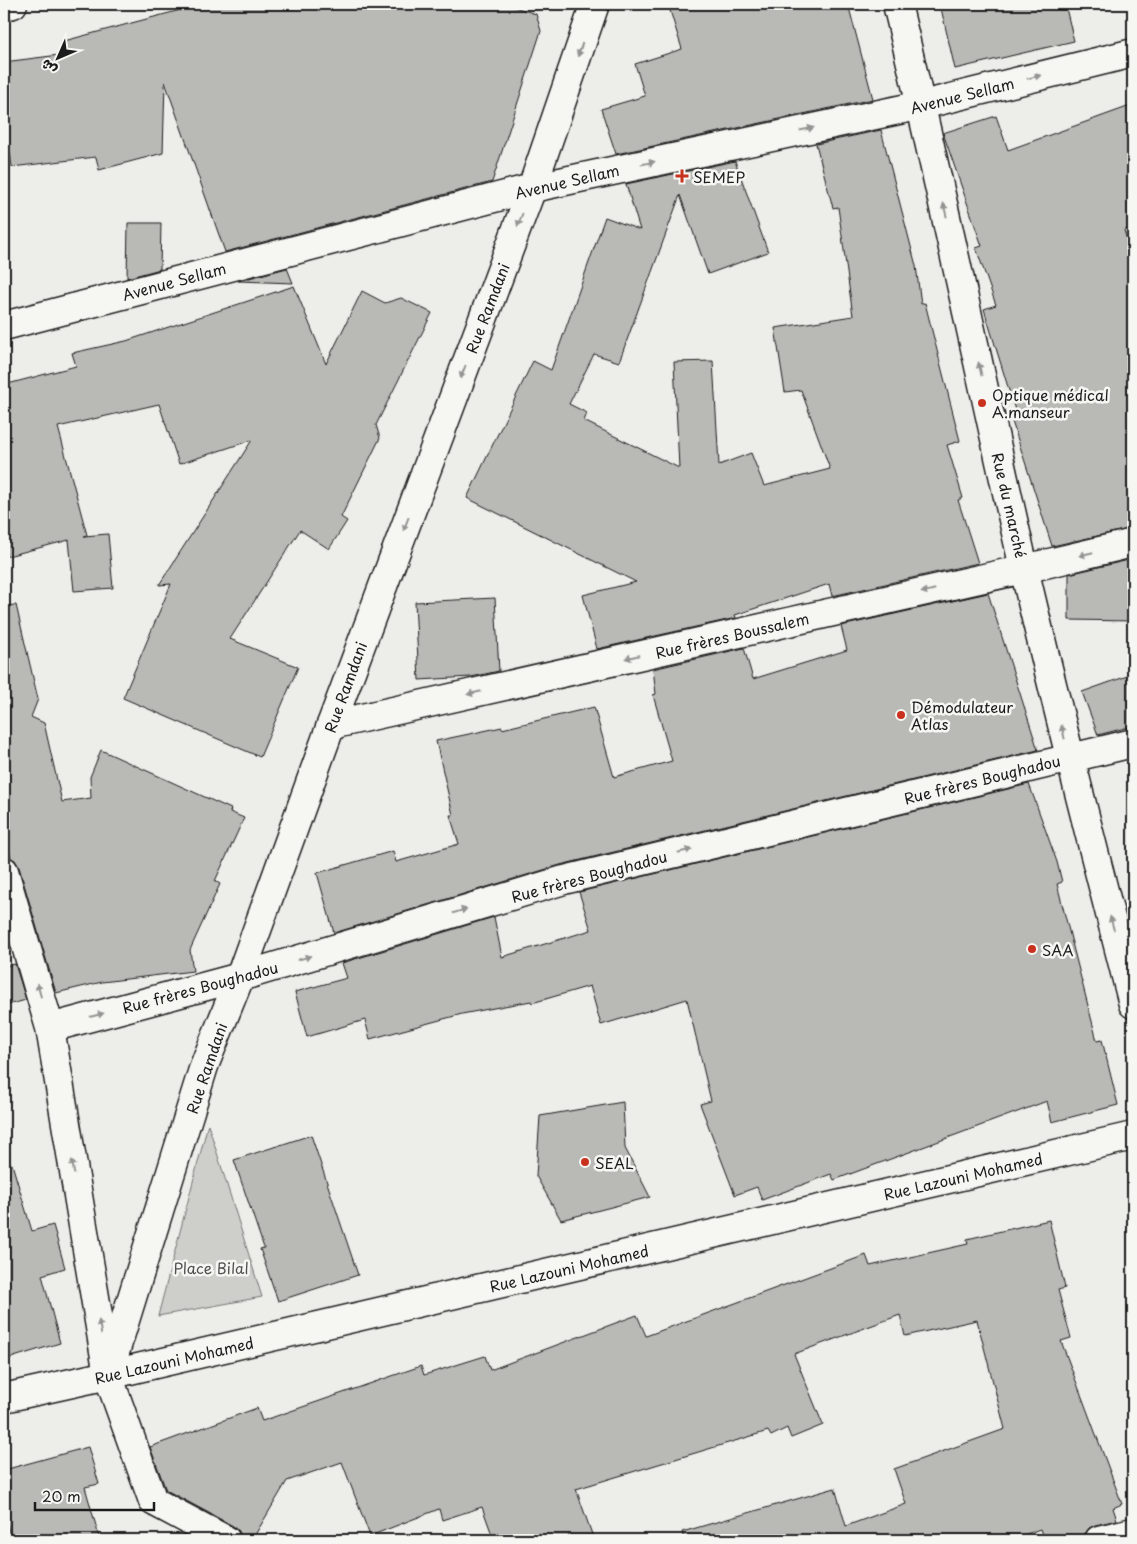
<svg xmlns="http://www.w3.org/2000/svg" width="1137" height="1544" font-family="'Playpen Sans','Playpen Sans Arabic',sans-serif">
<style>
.park{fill:#cececb;stroke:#757574}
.building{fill:#b9b9b6;stroke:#1c1c1c}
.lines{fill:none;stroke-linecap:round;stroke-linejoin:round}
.minor-casing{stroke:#1c1c1c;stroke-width:31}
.major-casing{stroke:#1c1c1c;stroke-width:31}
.minor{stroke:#f6f6f2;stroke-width:28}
.major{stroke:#f6f6f2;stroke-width:28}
.oneway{fill:#949492}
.poi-dot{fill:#c8321e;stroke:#f6f6f2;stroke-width:2}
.labels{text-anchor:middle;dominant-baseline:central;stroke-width:5;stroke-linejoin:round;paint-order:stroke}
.street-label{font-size:15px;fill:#1c1c1c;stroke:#f6f6f2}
.poi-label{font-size:15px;fill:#1c1c1c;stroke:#f6f6f2;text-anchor:start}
.park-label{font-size:15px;fill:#515151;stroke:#f6f6f2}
</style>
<rect width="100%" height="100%" fill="#edede9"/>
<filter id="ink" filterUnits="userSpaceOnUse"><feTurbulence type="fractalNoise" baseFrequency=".02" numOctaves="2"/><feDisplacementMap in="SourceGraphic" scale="10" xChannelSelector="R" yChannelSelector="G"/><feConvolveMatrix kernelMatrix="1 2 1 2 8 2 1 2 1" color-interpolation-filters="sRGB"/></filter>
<g filter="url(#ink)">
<path class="park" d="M 208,1124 L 262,1297 L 158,1316 Z"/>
<path class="building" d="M 203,4 L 505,4 L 536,14 L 541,31 L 492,182 L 225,252 L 165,82 L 163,153 L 99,170 L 96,157 L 12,167 L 10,152 L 4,153 L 4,62 L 67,54 L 64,41 Z
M 668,4 L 848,4 L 873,99 L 616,154 L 601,109 L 645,96 L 635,64 L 682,49 Z
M 940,4 L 1065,4 L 1074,41 L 955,69 Z
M 1133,105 L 1133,229 L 1124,230 L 1133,261 L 1133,528 L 1052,546 L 1009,412 L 1015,410 L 984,309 L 996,305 L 976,248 L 982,246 L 943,133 L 996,116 L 1008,150 Z
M 881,130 L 916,266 L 921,304 L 925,303 L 960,441 L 947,445 L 963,498 L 958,500 L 978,563 L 832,596 L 829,584 L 735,615 L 736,618 L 597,649 L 583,595 L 636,582 L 467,498 L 533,361 L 551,370 L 605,217 L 640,230 L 626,184 L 735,161 L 768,252 L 708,274 L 680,195 L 619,362 L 594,354 L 569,404 L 587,413 L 584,421 L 679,468 L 674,362 L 713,361 L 719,465 L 751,453 L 764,486 L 830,469 L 801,390 L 785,392 L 775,328 L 853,316 L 838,207 L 833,208 L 816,144 Z
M 128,223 L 161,223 L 160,269 L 127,278 Z
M 287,268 L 293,283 L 238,281 Z
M 294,286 L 326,364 L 362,291 L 385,303 L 401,298 L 432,313 L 376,425 L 380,438 L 341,517 L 347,521 L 329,549 L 300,530 L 230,639 L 298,667 L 260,757 L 123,698 L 171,584 L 159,585 L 252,440 L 179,464 L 159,404 L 58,427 L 87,535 L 84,536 L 108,534 L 113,588 L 74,591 L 69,540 L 4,557 L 4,385 L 76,366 L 72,353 L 126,341 Z
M 1133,559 L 1133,621 L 1069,620 L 1069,574 Z
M 988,593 L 1038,750 L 560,865 L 334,933 L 317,873 L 393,851 L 396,862 L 459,844 L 450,815 L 453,815 L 436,741 L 502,727 L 502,729 L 594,707 L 614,777 L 672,761 L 653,695 L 656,694 L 653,669 L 744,648 L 753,679 L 847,650 L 841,626 Z
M 495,598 L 499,671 L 471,677 L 419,680 L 415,602 Z
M 16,605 L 38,699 L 31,717 L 44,723 L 62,802 L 91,798 L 90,777 L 101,750 L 231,809 L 230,812 L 244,818 L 215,881 L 220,884 L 190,950 L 193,971 L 102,982 L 56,993 L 19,867 L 15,860 L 11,858 L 4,827 L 4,606 Z
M 1133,674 L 1133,726 L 1098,735 L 1082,692 Z
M 1029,784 L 1057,862 L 1062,882 L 1057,884 L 1097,1041 L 1102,1040 L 1118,1105 L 1052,1122 L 1047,1101 L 834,1180 L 831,1174 L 762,1200 L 757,1187 L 735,1195 L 700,1104 L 711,1101 L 687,999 L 601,1025 L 590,986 L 532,1003 L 531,1001 L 462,1014 L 370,1039 L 365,1020 L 307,1037 L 295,992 L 347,978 L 342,963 L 494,917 L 502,957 L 591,930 L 579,892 Z
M 15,964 L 26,1000 L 4,1006 L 4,966 Z
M 623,1102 L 625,1148 L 650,1197 L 561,1220 L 536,1176 L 540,1116 Z
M 311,1135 L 358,1275 L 278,1301 L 260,1249 L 264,1248 L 234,1160 Z
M 12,1164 L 32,1231 L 53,1225 L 65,1268 L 42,1275 L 60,1343 L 4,1360 L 4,1165 Z
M 1049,1220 L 1065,1288 L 1058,1290 L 1071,1338 L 1061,1341 L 1122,1504 L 1113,1508 L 1117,1520 L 1095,1525 L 1089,1528 L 1084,1535 L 1084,1540 L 1044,1540 L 1040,1529 L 1010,1540 L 684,1540 L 682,1532 L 835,1488 L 846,1526 L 906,1504 L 894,1469 L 1005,1429 L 977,1320 L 905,1336 L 900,1315 L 794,1354 L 823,1425 L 791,1438 L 787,1428 L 771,1436 L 768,1431 L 576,1489 L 594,1540 L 494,1540 L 482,1507 L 442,1520 L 439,1509 L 370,1536 L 342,1462 L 287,1481 L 252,1540 L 247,1540 L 241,1537 L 239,1531 L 233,1526 L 166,1490 L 150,1447 L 257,1408 L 262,1421 L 421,1366 L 424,1375 L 485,1356 L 490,1370 L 637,1315 L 646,1336 L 866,1255 L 870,1266 L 968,1244 L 967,1239 Z
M 88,1447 L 99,1484 L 85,1487 L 100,1540 L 11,1540 L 4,1512 L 4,1470 Z"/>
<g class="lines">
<defs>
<path id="minor" d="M 897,4 C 942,191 981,380 1024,568 C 1058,714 1096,859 1133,1004
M 4,6 L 13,4
M 4,326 L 532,188 L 922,105 L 1133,53
M 331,725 L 1024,569 L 1133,543
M 4,871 L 50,1028 L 108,1375 L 153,1501 L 226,1540
M 50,1028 L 240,977 L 564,880 L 1133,743
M 1099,1540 L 1133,1532"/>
<path id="major" d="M 108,1375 L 204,1066 L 240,977 L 331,725 L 532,188 L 595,4
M 4,1398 L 108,1375 L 1133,1136"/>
</defs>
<use href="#minor" class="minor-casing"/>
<use href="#major" class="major-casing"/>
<use href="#minor" class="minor"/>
<use href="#major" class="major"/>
</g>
<defs><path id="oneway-solid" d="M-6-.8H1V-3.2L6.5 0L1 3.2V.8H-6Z" transform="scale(1.25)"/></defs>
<g class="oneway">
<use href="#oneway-solid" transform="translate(580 50) rotate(109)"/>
<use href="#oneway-solid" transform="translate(1034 77) rotate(-14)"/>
<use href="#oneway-solid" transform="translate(807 129) rotate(-12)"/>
<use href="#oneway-solid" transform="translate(648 163) rotate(-12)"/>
<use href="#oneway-solid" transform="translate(945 210) rotate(-103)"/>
<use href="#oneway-solid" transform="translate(520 220) rotate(111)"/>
<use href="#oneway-solid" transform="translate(980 369) rotate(-103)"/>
<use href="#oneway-solid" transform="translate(463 372) rotate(111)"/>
<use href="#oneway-solid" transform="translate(406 524) rotate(111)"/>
<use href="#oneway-solid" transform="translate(1086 554) rotate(166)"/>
<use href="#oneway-solid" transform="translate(928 591) rotate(167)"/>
<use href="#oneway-solid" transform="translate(632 657) rotate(167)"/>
<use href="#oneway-solid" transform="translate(474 693) rotate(167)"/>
<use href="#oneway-solid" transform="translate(1063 732) rotate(-103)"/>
<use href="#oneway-solid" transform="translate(685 851) rotate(-14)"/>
<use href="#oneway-solid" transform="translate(460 911) rotate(-17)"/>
<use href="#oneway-solid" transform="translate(1112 923) rotate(-105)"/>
<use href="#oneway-solid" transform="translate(304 958) rotate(-17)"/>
<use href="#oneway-solid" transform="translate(39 990) rotate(-106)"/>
<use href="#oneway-solid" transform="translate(97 1015) rotate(-15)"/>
<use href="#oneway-solid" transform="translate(73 1167) rotate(-100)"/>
<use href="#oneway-solid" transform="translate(100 1327) rotate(-100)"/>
</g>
</g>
<g class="poi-dot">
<path d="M679.5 168.5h5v5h5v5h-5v5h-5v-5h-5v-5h5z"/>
<circle cx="982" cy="403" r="5"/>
<circle cx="901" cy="715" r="5"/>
<circle cx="1032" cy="949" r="5"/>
<circle cx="585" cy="1162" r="5"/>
</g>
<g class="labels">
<g class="street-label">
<text transform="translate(962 95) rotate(-14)">Avenue Sellam</text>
<text transform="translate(567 181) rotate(-13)">Avenue Sellam</text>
<text transform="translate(174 281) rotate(-15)">Avenue Sellam</text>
<text transform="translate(487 308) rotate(-69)">Rue Ramdani</text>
<text transform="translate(1010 505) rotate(77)">Rue du marché</text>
<text transform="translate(732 635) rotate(-13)">Rue frères Boussalem</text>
<text transform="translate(345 687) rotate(-70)">Rue Ramdani</text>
<text transform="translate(982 779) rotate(-14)">Rue frères Boughadou</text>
<text transform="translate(589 876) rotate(-15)">Rue frères Boughadou</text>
<text transform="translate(200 987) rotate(-15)">Rue frères Boughadou</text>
<text transform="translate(206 1068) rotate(-71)">Rue Ramdani</text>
<text transform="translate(963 1176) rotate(-13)">Rue Lazouni Mohamed</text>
<text transform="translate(569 1268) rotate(-13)">Rue Lazouni Mohamed</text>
<text transform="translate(174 1360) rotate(-13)">Rue Lazouni Mohamed</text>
</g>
<g class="poi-label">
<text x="693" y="176">SEMEP</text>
<text x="992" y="394">Optique médical<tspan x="992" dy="17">A.manseur</tspan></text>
<text x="911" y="706">Démodulateur<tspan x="911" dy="17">Atlas</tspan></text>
<text x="1042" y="949">SAA</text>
<text x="595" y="1162">SEAL</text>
</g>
<g class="park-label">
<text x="211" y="1267">Place Bilal</text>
</g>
</g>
<rect width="1137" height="1544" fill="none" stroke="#f6f6f2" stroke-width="20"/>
<rect x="10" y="10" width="1117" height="1524" fill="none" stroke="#1c1c1c" stroke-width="2" filter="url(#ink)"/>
<g transform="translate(58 58) rotate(225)" stroke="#f6f6f2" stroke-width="4" paint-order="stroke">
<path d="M0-4L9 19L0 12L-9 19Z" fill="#1c1c1c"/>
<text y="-8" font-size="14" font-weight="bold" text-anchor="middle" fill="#1c1c1c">ش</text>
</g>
<path d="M35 1502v8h119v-8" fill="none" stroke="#1c1c1c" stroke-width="2.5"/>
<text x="42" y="1502" font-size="15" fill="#1c1c1c" stroke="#f6f6f2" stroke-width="4" paint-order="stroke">20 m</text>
</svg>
